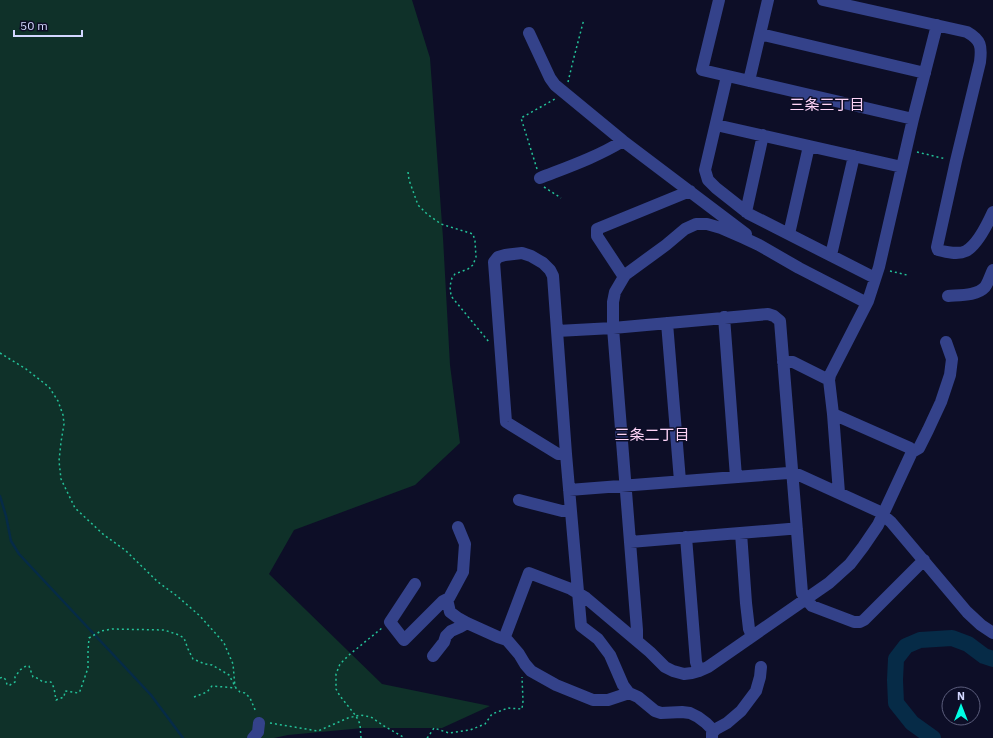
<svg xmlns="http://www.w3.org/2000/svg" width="993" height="738" font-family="'IBM Plex Sans','Noto Sans JP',sans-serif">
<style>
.green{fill:#0f3129}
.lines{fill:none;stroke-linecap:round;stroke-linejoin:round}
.stream{stroke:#062b47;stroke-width:2.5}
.river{stroke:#062b47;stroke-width:16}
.path{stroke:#24c198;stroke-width:1.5;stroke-dasharray:2 3;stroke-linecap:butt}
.minor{stroke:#34428a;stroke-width:12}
.labels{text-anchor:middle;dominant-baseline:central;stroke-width:3;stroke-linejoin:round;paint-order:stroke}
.neighbourhood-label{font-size:15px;fill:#ffd5f8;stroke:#0d0e27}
</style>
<rect width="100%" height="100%" fill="#0d0e27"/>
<path class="green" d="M 0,0 L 412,0 L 430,58 L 443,238 L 450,365 L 460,443 L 415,485 L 294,530 L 269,574 L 382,684 L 490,706 L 442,728 L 363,728 L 288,735 L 274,738 L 0,738 Z"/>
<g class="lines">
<path class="stream" d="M 0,496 L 6,516 L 11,541 L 19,554 L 151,695 L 183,738"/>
<path class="river" d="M 933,738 L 912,723 L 896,703 L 895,680 L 896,659 L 906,646 L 920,640 L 952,638 L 968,644 L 984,656 L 993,659"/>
<path class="path" d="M 568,82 L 573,61 L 584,19
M 917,152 L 946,159
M 537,169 L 521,118 L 555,99
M 408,172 L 409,180 L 418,205 L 427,214 L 441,224 L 473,234 L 475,241 L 476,257 L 473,265 L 468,269 L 455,274 L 452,278 L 450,286 L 451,296 L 489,342
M 544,187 L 561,198
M 890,271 L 907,275
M 0,353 L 26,369 L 49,387 L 58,401 L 63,415 L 64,424 L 61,442 L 59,461 L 61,479 L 75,508 L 104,535 L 125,550 L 158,582 L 177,596 L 200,616 L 224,643 L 233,664 L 235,687
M 0,678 L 3,677 L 6,680 L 7,685 L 10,685 L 15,682 L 15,677 L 20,670 L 26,666 L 29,666 L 33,677 L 37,678 L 43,682 L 51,682 L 54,688 L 56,700 L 64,697 L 65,691 L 78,693 L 80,691 L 88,668 L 88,651 L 89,638 L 101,631 L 112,629 L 164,630 L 179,635 L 184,638 L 188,649 L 193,659 L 205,664 L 212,665 L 229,675 L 236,688 L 240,692 L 245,693 L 250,698 L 256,712
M 194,697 L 207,692 L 212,686 L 236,688
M 270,723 L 318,731 L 348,718 L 360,715 L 371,717 L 384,726 L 405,738
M 361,738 L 360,724 L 356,716 L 340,696 L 336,689 L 336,674 L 340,664 L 349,655 L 382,628
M 427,738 L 428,737 L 434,728 L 449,733 L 470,730 L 485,724 L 492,714 L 508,708 L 522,709 L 523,701 L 522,677"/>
<path class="minor" d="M 719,0 L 702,70 L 913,119
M 823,0 L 967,32 C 981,40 982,46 980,62 L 956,161 L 937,247 L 938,250 C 946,252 958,255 966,251 C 977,245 988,223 993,212
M 529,33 L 550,78 L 555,85 L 623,141 L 746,234
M 760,34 L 925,73
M 727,76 L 705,170 L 708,180 L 716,188 L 749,214 L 875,278
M 749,81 L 768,0
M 716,125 L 902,167
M 540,178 C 568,167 597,157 623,141
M 746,212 L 763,135
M 789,234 L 809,146
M 831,255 L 854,156
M 624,277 L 597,236 L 597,229 L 690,191
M 948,296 C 959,295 977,296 985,287 C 988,283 990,276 993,270
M 724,317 L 736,477
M 667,323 L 680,481
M 557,331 L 613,328 L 768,314 L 774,316 L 780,321 L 802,593 L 806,599 L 812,606 L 854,622 L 860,622 L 864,620 L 924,560
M 783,362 L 793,362 L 829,380
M 912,452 L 919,448 L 928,430 L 941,402 L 950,375 L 952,359 L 946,342
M 566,454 L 558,454 L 506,422 L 494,262 L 498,257 L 505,255 L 522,253 L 531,256 L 543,263 L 550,270 L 553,276 L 566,454 L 581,626 L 598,639 L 610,655 L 623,685 L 629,693 L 638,697 L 655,711 L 661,713 L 682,712 L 690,713 L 698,717 L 706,723 L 714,731
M 569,490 L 788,473 L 799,475 L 878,511 L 891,522 L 967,612 L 981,625 L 993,633
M 839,493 L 833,414 L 829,380 L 830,375 L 868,301 L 879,267 L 913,119 L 937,25
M 519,500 L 562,511 L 571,511
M 741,533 L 746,603 L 749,629 L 752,636
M 686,537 L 696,662 L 699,671
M 630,542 L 789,529 L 797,529
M 415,584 L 390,622 L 404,640 L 443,601 L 449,598 L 463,572 L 465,544 L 458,527
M 447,599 L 450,612 L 458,618 L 467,623 L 498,637 L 507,640 L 519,654 L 525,664 L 531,671 L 556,685 L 593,700 L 608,700 L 629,693
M 504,639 L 529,573 L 571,589 L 586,598 L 650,652 L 665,667 L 673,671 L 684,674 L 692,673 L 699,671 L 708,667 L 829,583 L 850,564 L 863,547 L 878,525 L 912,452 L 910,448 L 833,414
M 637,641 L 637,630 L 613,328 L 613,302 L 615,292 L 625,275 L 666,245 L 685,229 L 696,224 L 707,224 L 721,228 L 744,238 L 759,245 L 799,268 L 867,303
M 433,656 L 444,642 L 446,636 L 451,631 L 460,627 L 467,623
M 712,737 L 712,733 L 716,729 L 727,723 L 741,711 L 756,691 L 760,677 L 761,667
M 253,738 L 258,732 L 259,723"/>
</g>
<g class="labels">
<g class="neighbourhood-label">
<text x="827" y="104">三条三丁目</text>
<text x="652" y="434">三条二丁目</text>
</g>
</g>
<g transform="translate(961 706)"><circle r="19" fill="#0d0e27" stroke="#5c5e7d"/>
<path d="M0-3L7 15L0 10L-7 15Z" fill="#00fee4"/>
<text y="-6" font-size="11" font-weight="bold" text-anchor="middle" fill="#d3d7ff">N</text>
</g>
<path d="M14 30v6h68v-6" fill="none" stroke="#d3d7ff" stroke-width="2"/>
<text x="20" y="30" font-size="12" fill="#d3d7ff" stroke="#0d0e27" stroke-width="3" paint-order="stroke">50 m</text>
</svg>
